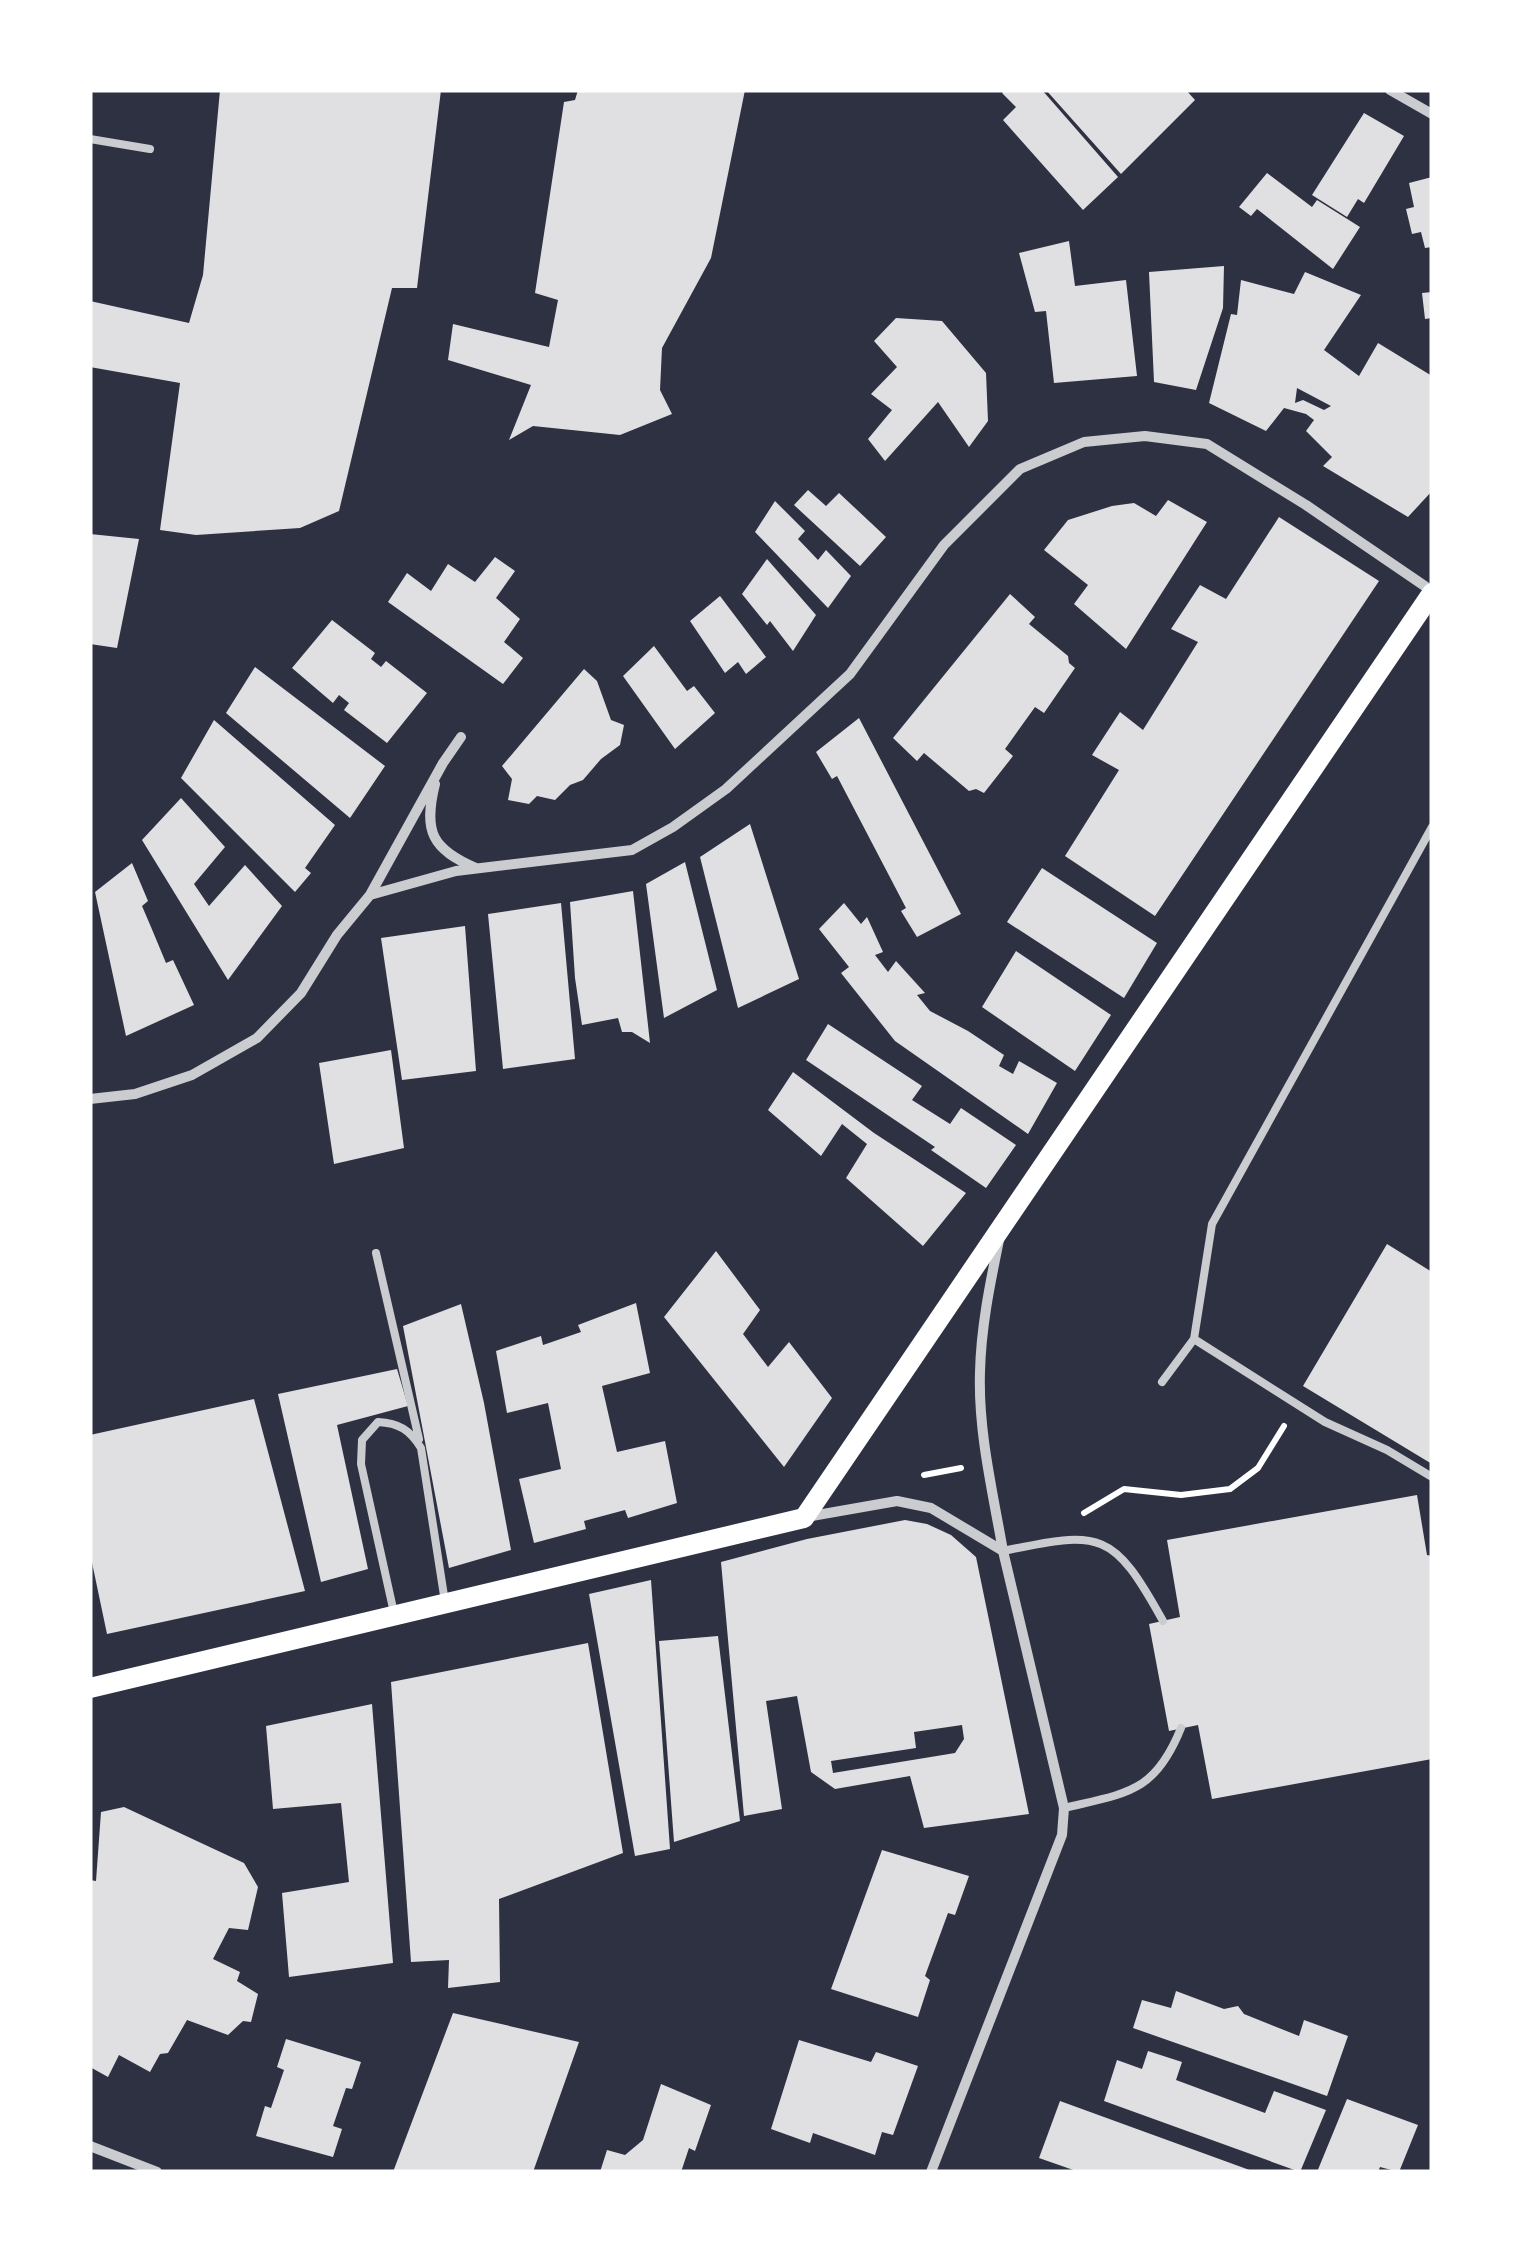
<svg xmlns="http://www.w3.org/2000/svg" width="1522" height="2262" font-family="Figtree,sans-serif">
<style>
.building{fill:#e0e0e3;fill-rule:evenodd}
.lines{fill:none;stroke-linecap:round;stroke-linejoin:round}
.path{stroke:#fff;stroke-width:6}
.service{stroke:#caccd0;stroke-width:8}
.minor{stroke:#caccd0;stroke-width:10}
.secondary{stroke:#fff;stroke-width:20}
</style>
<rect width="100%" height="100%" fill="#2d3142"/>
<path class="building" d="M 220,90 L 441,90 L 417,288 L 392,288 L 339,511 L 300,528 L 196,535 L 160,530 L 180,383 L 90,367 L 90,301 L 189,323 L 203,275 Z
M 578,90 L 745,90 L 711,258 L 662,348 L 660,390 L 672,414 L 620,435 L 533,426 L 509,440 L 531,385 L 448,360 L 453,324 L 549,347 L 558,300 L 535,293 L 564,102 L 575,100 Z
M 1005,90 L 1042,90 L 1118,177 L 1083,210 L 1003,120 L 1016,107 L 1002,93 Z
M 1046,90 L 1186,90 L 1195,100 L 1121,174 Z
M 1364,113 L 1404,136 L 1364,203 L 1358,199 L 1347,217 L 1312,195 Z
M 1267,173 L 1312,207 L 1317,200 L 1360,227 L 1333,269 L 1257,209 L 1251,216 L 1239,207 Z
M 1432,177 L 1432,247 L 1425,248 L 1421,232 L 1412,234 L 1406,209 L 1414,207 L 1409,183 Z
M 1069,241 L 1075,286 L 1126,280 L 1137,376 L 1054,383 L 1046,311 L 1035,312 L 1019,253 Z
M 1224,266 L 1223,308 L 1196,390 L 1154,382 L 1149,272 Z
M 1305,272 L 1361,295 L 1324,350 L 1359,376 L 1378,343 L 1432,376 L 1432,491 L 1408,517 L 1323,466 L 1332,457 L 1306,431 L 1314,420 L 1306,414 L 1284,408 L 1266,431 L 1209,403 L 1231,314 L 1237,315 L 1241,280 L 1294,294 ZM 1297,388 L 1331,406 L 1324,410 L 1303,400 L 1295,403 Z
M 1432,292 L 1432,318 L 1425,319 L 1422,293 Z
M 896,318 L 942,321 L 986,373 L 988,421 L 969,447 L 938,402 L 885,461 L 868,439 L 892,410 L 871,394 L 897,367 L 874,341 Z
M 808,490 L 826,506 L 839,493 L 886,537 L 860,566 L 794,505 Z
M 1168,500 L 1207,522 L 1126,649 L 1074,604 L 1088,585 L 1044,550 L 1068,520 L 1112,506 L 1134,503 L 1156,516 Z
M 775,501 L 805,531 L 798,539 L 818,560 L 826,550 L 851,576 L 828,608 L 755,532 Z
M 1279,517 L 1379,581 L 1155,916 L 1065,856 L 1119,770 L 1092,755 L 1120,712 L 1143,730 L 1198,642 L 1171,629 L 1200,585 L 1226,599 Z
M 90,534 L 139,539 L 117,648 L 90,644 Z
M 495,557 L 515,571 L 496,598 L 520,619 L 504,642 L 523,658 L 503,684 L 388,602 L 407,573 L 431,591 L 448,564 L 475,582 Z
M 767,559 L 816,615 L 793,651 L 770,621 L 767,625 L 742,594 Z
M 1010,594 L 1035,617 L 1029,624 L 1068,656 L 1069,663 L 1075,668 L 1044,713 L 1035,707 L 1005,749 L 1013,756 L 984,793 L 976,789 L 969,791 L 924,753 L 917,761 L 893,738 Z
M 720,596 L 766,657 L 746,674 L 738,662 L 725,673 L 690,621 Z
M 332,620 L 375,653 L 371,659 L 381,667 L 386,661 L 427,693 L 387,743 L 344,710 L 349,703 L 339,695 L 333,703 L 292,668 Z
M 654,646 L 687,691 L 694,686 L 715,713 L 675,749 L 623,676 Z
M 255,667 L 385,766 L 350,818 L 226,713 Z
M 584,669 L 597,681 L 611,720 L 624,725 L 620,745 L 601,759 L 583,780 L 570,785 L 555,800 L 537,796 L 529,804 L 508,800 L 512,779 L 502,766 Z
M 859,718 L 961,914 L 917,937 L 901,911 L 906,908 L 837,776 L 832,779 L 816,752 Z
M 214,720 L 335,825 L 305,868 L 311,873 L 295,892 L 181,778 Z
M 181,798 L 225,847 L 194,884 L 209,906 L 245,865 L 282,906 L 228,980 L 142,840 Z
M 750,824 L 799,979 L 738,1008 L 700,857 Z
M 685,862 L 717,990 L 664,1018 L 646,884 Z
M 132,863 L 148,901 L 142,906 L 151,927 L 166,963 L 173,960 L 194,1005 L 126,1036 L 95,892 Z
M 1042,868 L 1157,943 L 1124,998 L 1007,922 Z
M 633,891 L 650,1043 L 632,1032 L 622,1032 L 618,1018 L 582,1025 L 575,978 L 570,902 Z
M 561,903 L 575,1059 L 503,1069 L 488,914 Z
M 844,903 L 861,924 L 867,917 L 883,952 L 875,955 L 888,972 L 896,961 L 925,993 L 917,995 L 930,1011 L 968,1031 L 1004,1055 L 999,1066 L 1013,1074 L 1019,1061 L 1057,1083 L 1028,1134 L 895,1041 L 841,973 L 849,967 L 819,929 Z
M 465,926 L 476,1071 L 402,1080 L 381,938 Z
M 1016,951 L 1111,1015 L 1075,1071 L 982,1007 Z
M 828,1024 L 922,1086 L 912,1100 L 950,1124 L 961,1108 L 1016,1145 L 986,1188 L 931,1150 L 935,1147 L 806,1060 Z
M 391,1050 L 404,1148 L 334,1164 L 319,1063 Z
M 793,1072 L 874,1133 L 966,1193 L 923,1246 L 846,1178 L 867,1144 L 842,1124 L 821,1156 L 768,1110 Z
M 1387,1244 L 1432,1272 L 1432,1464 L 1303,1386 Z
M 716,1251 L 760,1310 L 743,1334 L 768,1367 L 789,1342 L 832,1398 L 784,1467 L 664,1317 Z
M 636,1303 L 650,1373 L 602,1386 L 617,1452 L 665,1441 L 677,1503 L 628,1518 L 625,1510 L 584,1521 L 586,1529 L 534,1543 L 519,1479 L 561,1469 L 548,1403 L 507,1413 L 496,1351 L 541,1336 L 543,1345 L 581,1332 L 578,1325 Z
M 461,1304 L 484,1403 L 511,1550 L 449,1568 L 403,1326 Z
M 397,1369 L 408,1406 L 337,1425 L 368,1569 L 321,1582 L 278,1394 Z
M 254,1399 L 305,1591 L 107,1634 L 90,1553 L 90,1435 Z
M 1417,1495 L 1427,1555 L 1432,1556 L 1432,1759 L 1212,1799 L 1198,1725 L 1169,1731 L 1149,1624 L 1180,1617 L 1167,1540 Z
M 905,1520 L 927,1524 L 951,1535 L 976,1557 L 1029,1814 L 924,1828 L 910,1776 L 835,1789 L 811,1772 L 797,1696 L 766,1701 L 782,1809 L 744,1816 L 721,1562 L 807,1539 ZM 962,1725 L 964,1739 L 955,1753 L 833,1773 L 831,1761 L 916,1748 L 914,1732 Z
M 651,1580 L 670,1849 L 635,1856 L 589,1594 Z
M 718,1636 L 740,1821 L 674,1842 L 659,1641 Z
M 588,1643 L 623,1853 L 499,1899 L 500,1982 L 448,1988 L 449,1960 L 411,1962 L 391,1682 Z
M 372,1704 L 393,1963 L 289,1977 L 282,1893 L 349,1882 L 341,1803 L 273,1809 L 266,1726 Z
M 124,1807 L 244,1863 L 258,1887 L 248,1930 L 229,1928 L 213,1959 L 240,1972 L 237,1981 L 258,1994 L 251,2022 L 243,2021 L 228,2035 L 187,2020 L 168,2053 L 160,2054 L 150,2072 L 119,2055 L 108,2077 L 90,2067 L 90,1880 L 96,1881 L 101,1812 Z
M 882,1850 L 969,1876 L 955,1915 L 948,1913 L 925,1976 L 930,1980 L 918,2017 L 831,1989 Z
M 1176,1991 L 1224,2009 L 1238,2006 L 1244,2014 L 1299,2036 L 1304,2020 L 1348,2036 L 1327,2096 L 1133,2028 L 1142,2000 L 1171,2008 Z
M 453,2013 L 579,2042 L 533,2172 L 393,2172 Z
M 286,2039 L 361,2062 L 352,2089 L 346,2088 L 333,2126 L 342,2129 L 333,2157 L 256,2136 L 265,2106 L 271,2108 L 284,2070 L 277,2067 Z
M 799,2040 L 871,2062 L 876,2052 L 918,2066 L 893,2135 L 882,2132 L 875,2155 L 813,2133 L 810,2143 L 771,2129 Z
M 1148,2051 L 1182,2062 L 1176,2080 L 1265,2113 L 1274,2091 L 1326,2110 L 1300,2172 L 1104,2101 L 1117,2060 L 1142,2069 Z
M 661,2084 L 711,2105 L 695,2151 L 689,2148 L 681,2172 L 600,2172 L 607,2150 L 625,2155 L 643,2140 Z
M 1347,2099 L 1418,2125 L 1399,2172 L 1380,2167 L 1378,2172 L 1317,2172 Z
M 1060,2101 L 1255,2172 L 1079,2172 L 1039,2158 Z"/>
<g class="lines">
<path class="path" d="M 924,1475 L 961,1468
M 1084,1513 L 1124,1489 L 1181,1495 L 1230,1489 L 1258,1468 L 1284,1426"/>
<path class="service" d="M 90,139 L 150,149
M 1432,827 L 1212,1224 L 1194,1339 L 1325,1422 L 1387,1450 L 1432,1477
M 376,1253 L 419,1439
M 1162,1382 L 1194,1339
M 1003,1551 C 1102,1530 1113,1531 1163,1621
M 394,1613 L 361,1464 L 362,1440 L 378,1422 C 399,1423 410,1430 421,1448 L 445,1602
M 1064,1808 C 1127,1793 1155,1793 1181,1728"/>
<path class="minor" d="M 1390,90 L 1432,114
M 435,784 C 423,832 432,849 476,868
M 370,895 L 443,763 L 461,737
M 90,1099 L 135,1094 L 192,1075 L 257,1038 L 301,993 L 337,935 L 370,895 L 456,871 L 632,850 L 673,827 L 726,789 L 850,674 L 944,545 L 1020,469 L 1084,442 L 1145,436 L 1207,444 L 1306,505 L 1432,591
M 999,1240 C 990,1284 981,1327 980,1372 C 978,1432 993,1493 1003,1551
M 806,1517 L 897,1501 L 931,1508 L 1003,1551 L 1064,1808 L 1062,1835 L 931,2172
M 90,2146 L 157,2172"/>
<path class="secondary" d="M 90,1688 L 804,1518 L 1432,593"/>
</g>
<rect width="1522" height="2262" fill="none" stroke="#ffffff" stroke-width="185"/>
</svg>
